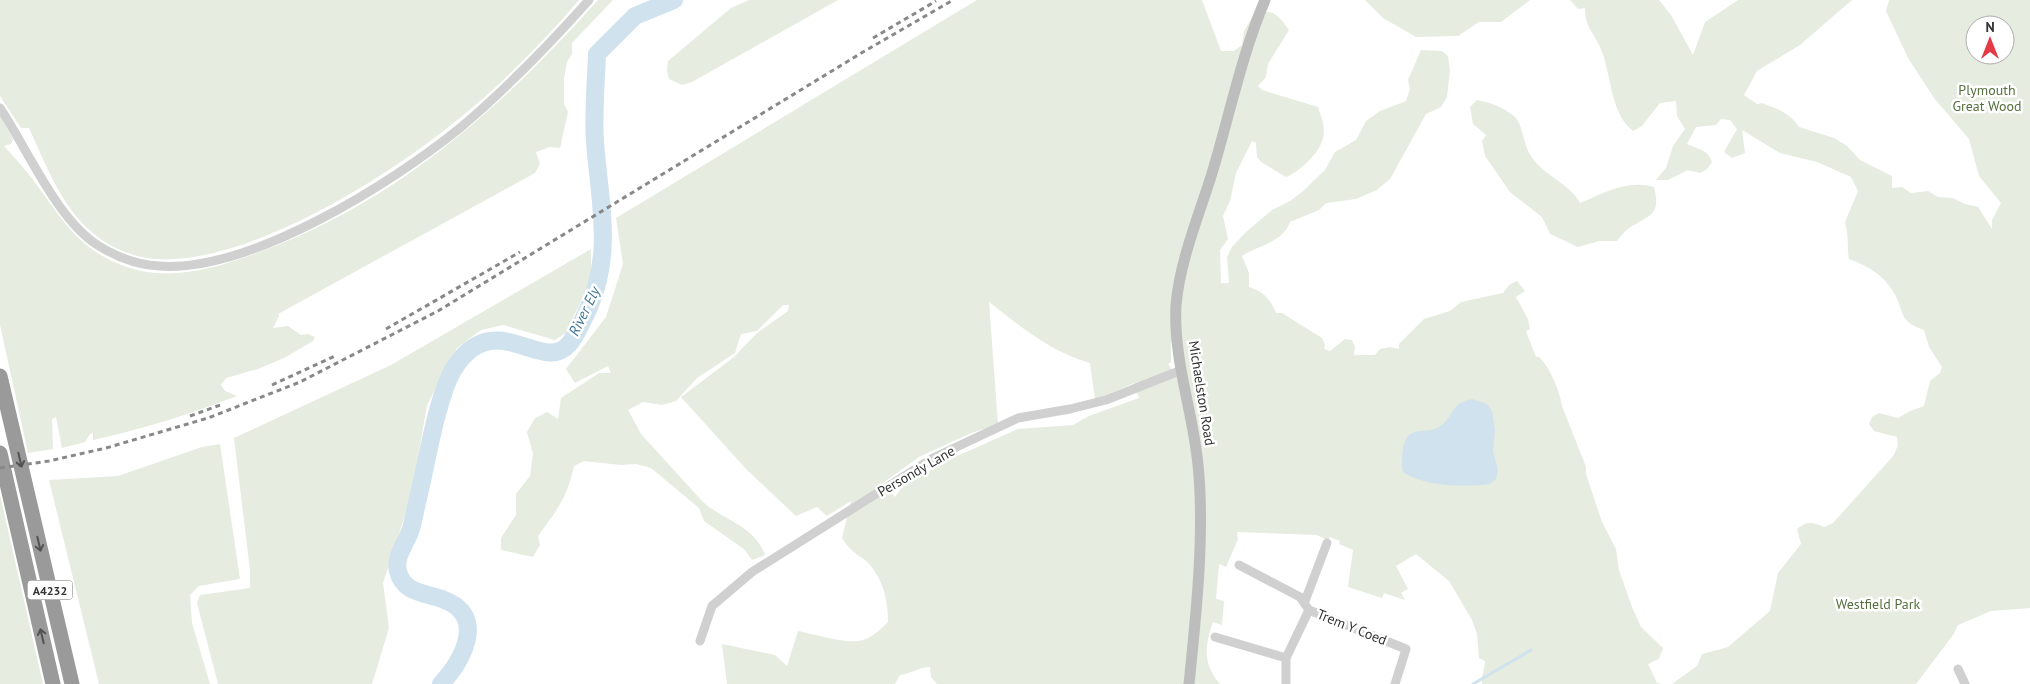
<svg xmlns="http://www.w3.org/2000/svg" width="2030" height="684" font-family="'PT Sans',sans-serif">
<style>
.green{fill:#e6ecdf;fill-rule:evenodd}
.water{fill:#cfe2ee}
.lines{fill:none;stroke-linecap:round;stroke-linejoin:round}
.stream{stroke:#cfe2ee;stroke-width:3}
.river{stroke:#cfe2ee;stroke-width:18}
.street{stroke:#d0d0d0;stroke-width:9}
.secondary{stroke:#bdbdbd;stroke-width:11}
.highway{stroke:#9a9a9a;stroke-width:15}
.rail{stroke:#888;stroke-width:3;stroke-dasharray:5 4;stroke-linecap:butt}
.oneway{stroke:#525252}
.labels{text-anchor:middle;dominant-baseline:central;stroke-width:5;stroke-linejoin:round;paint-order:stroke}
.shield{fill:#fff;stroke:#707070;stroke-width:1}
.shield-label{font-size:12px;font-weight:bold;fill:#333}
.park-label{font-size:14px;fill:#56703f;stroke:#fff}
.street-label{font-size:14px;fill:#333;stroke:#fff}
.water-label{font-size:15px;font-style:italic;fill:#3f7597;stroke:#fff}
</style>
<rect width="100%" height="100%" fill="#fff"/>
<path class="green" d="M 0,0 L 579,0 C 543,42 504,82 461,117 C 391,175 248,266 155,259 C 137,258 117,250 102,240 C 63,213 48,169 29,128 L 21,128 L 0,96 Z
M 598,0 L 613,0 L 572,43 L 572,54 L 567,62 L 564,79 L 564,104 L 568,112 L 560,148 L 550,147 L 536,152 L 540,164 L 535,173 L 278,314 L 279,316 L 273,328 L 288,326 L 301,335 L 308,334 L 315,337 L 313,341 L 284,358 L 258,369 L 226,378 L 221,385 L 225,391 L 237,396 C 190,414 143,429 93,440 L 93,433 L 90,434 L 85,442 L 62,448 L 56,417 L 52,419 L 53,449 L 28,453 L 0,325 L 0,115 L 13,139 L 11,144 L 4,146 C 15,158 26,170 36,184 C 63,220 77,247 121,265 C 166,283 214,269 257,253 C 397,202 500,109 598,0 Z
M 749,0 L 838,0 L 692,82 L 682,85 L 669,79 L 667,70 L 668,61 L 731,8 Z
M 977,0 L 1202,0 L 1221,51 L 1234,51 L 1242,45 L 1244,31 L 1254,14 C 1273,8 1278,15 1289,30 L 1268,64 L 1266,77 L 1258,86 L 1262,90 L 1318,107 C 1321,117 1326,127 1323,138 C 1320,153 1299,172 1286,177 L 1261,162 L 1257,157 L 1256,143 L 1252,141 L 1236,173 L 1230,201 L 1223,216 L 1228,239 L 1220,250 L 1221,283 L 1229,283 L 1227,257 L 1232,247 L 1246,232 L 1272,210 L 1290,201 L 1302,192 L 1325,170 L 1335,152 L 1356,140 L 1366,121 L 1380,111 L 1406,101 L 1410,89 L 1408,80 L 1421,50 L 1442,51 L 1448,56 L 1450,70 L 1447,97 L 1441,107 L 1426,114 L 1390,179 L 1377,190 L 1356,199 L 1326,203 L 1319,210 L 1290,222 C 1282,243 1259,245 1242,256 L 1249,273 L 1249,287 C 1262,291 1271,299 1276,313 L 1282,313 L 1322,338 L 1325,345 L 1324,349 L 1330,351 L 1345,339 L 1352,340 L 1355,347 L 1354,355 L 1375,355 L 1380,349 L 1390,347 L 1399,349 L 1399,344 L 1424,319 L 1450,311 L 1461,302 L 1503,293 L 1509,285 L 1517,281 L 1525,291 L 1516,297 L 1528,319 L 1530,329 L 1526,331 L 1536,357 L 1539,357 C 1550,367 1560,392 1562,406 L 1586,467 L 1586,474 L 1602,522 L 1616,549 L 1619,570 L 1632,607 L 1641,627 L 1663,648 L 1659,659 L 1648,664 L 1657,683 L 1662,684 L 1482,684 C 1481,675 1485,670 1485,661 L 1479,658 L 1477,634 L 1472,620 L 1449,581 L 1416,554 L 1396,566 L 1408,589 L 1401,593 L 1405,600 L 1384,593 L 1382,598 L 1348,587 L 1353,550 L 1339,544 L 1340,541 L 1330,537 L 1327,540 L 1317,535 L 1237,532 L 1238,539 L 1226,567 L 1219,564 L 1216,599 L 1224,601 L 1222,625 L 1213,622 C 1205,645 1202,663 1220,684 L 937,684 L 931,677 L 930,667 C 919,667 911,674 900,675 L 895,684 L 727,684 L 722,644 L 775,655 L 787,666 L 798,631 C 814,634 849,645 863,640 C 873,637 881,629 888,622 C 888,601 884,583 871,566 C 861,554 853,556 842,538 L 851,501 L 827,516 L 817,507 L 796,516 L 746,469 L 681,397 L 734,357 L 757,333 L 788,311 L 789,305 L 783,305 L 757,331 L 741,334 L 735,353 L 697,378 L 676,401 L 662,405 L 643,402 L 628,410 L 641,434 L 703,502 C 723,520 755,526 765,555 L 752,560 L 744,549 L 704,521 L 699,508 L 651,468 L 636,464 L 621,465 L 584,461 L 574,466 C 567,498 557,510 538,536 L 540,545 L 533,557 L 501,550 L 501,538 L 516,515 L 516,494 L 530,476 L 533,454 L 527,432 L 535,418 L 547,412 L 558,419 L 561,398 L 599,373 L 611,373 L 608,366 L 575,383 L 566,369 L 606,317 L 623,264 L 616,218 ZM 1189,240 L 1178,313 L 1177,377 L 1168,364 L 1171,362 L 1171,342 L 1173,342 ZM 989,302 C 1021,327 1051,352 1090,363 L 1095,400 L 1134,383 L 1139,398 L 1089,416 L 1073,425 L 1018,429 L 948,460 L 902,487 L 895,497 L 883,483 L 919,457 L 969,434 L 998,424 Z
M 1365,0 L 1530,0 L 1501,22 L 1479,22 L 1458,36 L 1416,37 L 1383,18 Z
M 1570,0 L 1659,0 L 1671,15 L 1693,55 L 1705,22 L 1738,0 L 1852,0 L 1800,45 L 1757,71 L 1744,95 L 1757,104 L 1762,103 C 1776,108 1791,114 1799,127 L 1834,138 L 1847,146 L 1860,160 L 1892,176 L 1892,188 L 1902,187 L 1911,193 L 1928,191 L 1938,197 L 1953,198 L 1965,204 L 1978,207 L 1992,229 L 1992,220 L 2001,203 L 1979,176 L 1969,139 L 1934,98 L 1908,58 L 1886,11 L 1889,0 L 2030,0 L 2030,608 L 1991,611 L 1958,625 L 1953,635 L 1916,684 L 1672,684 L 1697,666 L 1702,654 L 1728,647 L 1770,611 L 1778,573 L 1801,544 L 1797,529 C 1807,521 1812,522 1824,527 L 1833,523 L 1894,455 L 1898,445 L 1897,437 L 1874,431 L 1869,424 L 1872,417 L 1879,413 L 1898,418 L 1910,411 L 1924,406 L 1930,381 L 1940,373 L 1942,367 L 1929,347 L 1924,330 C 1897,320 1906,314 1894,293 C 1884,275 1868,266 1849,259 C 1847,247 1849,235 1845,222 L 1858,191 L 1851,177 L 1817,162 L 1780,153 L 1742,130 L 1745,153 L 1732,158 L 1724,152 L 1737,129 L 1730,120 L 1721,119 L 1716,125 L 1696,127 L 1687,144 C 1697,149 1708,149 1712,162 L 1707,169 L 1700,173 L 1688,170 L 1668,180 L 1656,180 L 1666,168 L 1673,146 L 1685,129 L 1677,116 L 1676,101 L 1660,103 L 1642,126 L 1633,131 C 1609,112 1612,73 1600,47 C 1593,31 1585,27 1585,8 L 1578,9 ZM 1975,25 L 2005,25 L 2005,55 L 1975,55 Z
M 1477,100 C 1492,103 1503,107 1515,117 C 1524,127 1523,145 1531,156 C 1544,177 1569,182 1580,203 C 1604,193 1627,179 1654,187 C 1662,217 1647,215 1628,229 C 1624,232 1620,237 1617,241 L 1599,241 L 1578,247 L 1550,234 L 1542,217 L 1510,192 L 1485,156 L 1482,141 L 1486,135 L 1473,124 L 1470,107 Z
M 591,249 L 591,280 L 566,333 L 555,340 L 503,325 L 481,330 L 457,348 L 427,405 L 411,497 L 383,583 L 389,628 L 372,684 L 218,684 L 197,603 L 200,595 L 250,588 L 250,570 L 234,438 L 391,365 Z
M 220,444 L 240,579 L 199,586 L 190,595 L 192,623 L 210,684 L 99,684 L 49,480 L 118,476 L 202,447 Z
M 0,495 L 43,684 L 0,684 Z"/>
<path class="water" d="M 1472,399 L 1487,404 L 1492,411 L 1495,430 L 1493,451 L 1498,471 L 1496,479 L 1490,484 C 1464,487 1425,487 1403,472 C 1401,464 1402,457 1403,449 C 1408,420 1429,439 1444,423 C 1455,412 1451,404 1472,399 Z"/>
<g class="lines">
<path class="stream" d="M 1473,684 L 1531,650"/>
<path class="river" d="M 441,684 C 463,660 488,615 442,599 C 425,593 403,593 398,571 C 394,557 407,542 411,529 C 414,518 416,506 419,494 C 427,461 437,398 453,370 C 494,303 542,376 569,344 C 575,337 579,328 583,320 C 615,258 600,207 595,142 C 593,113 596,83 597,54 L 635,16 L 674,0"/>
<path class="street" d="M 0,108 C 28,150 57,220 99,246 C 117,257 137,265 159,266 C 249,273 391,184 460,128 C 506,89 549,45 589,0
M 1239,565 L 1300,597 L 1309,610
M 1305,601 L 1327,543
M 1215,637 L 1286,658
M 700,641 L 712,606 L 752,572 L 933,458 L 1018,418 L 1070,409 L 1106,400 L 1179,371
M 1958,669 L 1965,684
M 1286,684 L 1286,658 L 1309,610 L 1406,649 L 1395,684"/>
<path class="secondary" d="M 1189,684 C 1196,616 1205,533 1198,465 C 1193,411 1173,360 1176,305 C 1180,259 1200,213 1213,170 C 1230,113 1242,54 1265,0"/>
<path class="highway" d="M 0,376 L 72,684
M 0,453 L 53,684"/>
<path class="rail" d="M 873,38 L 936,1
M 386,329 L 520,252
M 272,385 L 335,356
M 190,416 L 223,404
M 0,468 L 49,461 L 106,448 L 208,418 L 300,382 L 438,311 L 863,52 L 953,0"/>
</g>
<defs><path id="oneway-shaft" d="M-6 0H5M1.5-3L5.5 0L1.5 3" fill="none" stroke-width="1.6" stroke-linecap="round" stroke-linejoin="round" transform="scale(1.25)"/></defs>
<g class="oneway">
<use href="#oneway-shaft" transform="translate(20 460) rotate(77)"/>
<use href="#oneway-shaft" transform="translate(39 544) rotate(77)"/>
<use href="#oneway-shaft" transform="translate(42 636) rotate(-103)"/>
</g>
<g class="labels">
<rect class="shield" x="27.5" y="580.5" width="45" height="19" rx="4"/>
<g class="shield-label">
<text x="50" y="590">A4232</text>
</g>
<g class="park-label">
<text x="1987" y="90">Plymouth<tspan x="1987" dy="16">Great Wood</tspan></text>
<text x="1878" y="604">Westfield Park</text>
</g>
<g class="street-label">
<text transform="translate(1202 393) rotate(81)">Michaelston Road</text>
<text transform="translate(916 471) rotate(-30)">Persondy Lane</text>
<text transform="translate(1352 627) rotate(22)">Trem Y Coed</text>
</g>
<g class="water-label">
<text transform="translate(584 311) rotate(-64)">River Ely</text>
</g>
</g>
<g transform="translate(1990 40)"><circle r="24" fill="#ffffff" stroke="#adadad"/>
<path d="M0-4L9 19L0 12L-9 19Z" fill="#e63946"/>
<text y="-8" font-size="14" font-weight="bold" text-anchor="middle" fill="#333333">N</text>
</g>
</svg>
